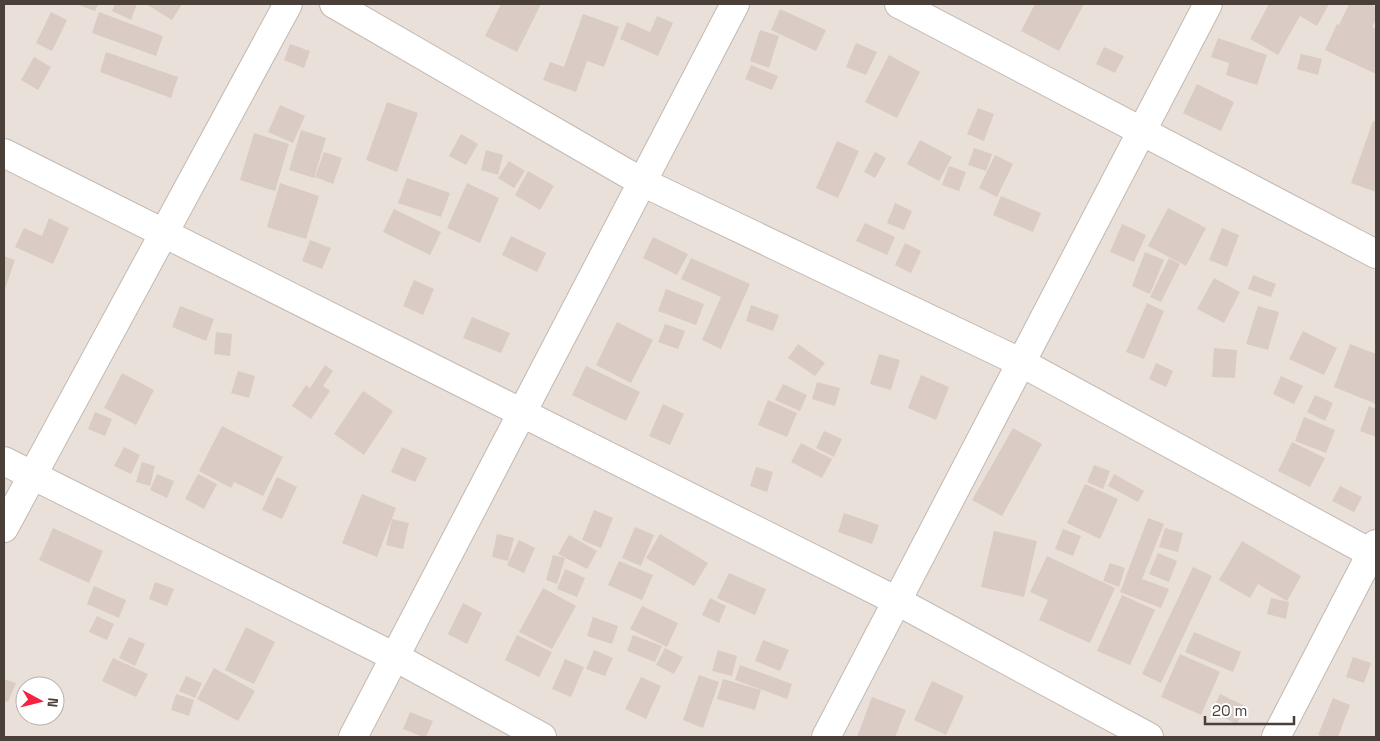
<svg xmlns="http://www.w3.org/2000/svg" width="1380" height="741" font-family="'Space Grotesk',sans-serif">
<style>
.residential{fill:#e9e0da;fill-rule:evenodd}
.building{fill:#dacbc4}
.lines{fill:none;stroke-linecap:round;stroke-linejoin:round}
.minor-casing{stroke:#c4b8b1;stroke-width:30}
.minor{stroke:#fff;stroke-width:28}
</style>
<rect width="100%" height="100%" fill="#f6f0ec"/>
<path class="residential" d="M 4,4 L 1376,4 L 1376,737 L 4,737 ZM 25,686 L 55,686 L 55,716 L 25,716 Z"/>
<path class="building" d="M 76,4 L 98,4 L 95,11 Z
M 115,4 L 137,4 L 131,20 L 112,11 Z
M 146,4 L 182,4 L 172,20 Z
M 501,4 L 541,4 L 517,52 L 485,36 Z
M 1035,4 L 1084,4 L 1059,51 L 1021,31 Z
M 1269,4 L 1329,4 L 1317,26 L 1300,16 L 1278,55 L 1250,39 Z
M 1349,4 L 1370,4 L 1376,7 L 1376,19 L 1372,27 L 1376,29 L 1376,74 L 1325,50 L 1337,24 L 1339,25 Z
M 780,9 L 826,30 L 816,51 L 771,30 Z
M 51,12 L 67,20 L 52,51 L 36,43 Z
M 99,12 L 163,36 L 156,56 L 92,33 Z
M 583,14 L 619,27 L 604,67 L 587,61 L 576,92 L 543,80 L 550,62 L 564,67 Z
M 657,16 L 673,23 L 658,56 L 620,39 L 627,22 L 650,32 Z
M 760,30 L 779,36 L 769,68 L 750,61 Z
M 1218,38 L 1267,55 L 1257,85 L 1226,75 L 1229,63 L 1211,57 Z
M 856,43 L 877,52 L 866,75 L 846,67 Z
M 290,44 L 310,51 L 304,68 L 284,60 Z
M 1104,47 L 1124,56 L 1115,73 L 1096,64 Z
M 106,52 L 178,77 L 171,98 L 100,72 Z
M 1301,54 L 1322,59 L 1318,75 L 1297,69 Z
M 889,55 L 920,72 L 897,118 L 865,102 Z
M 34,57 L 51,67 L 38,90 L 21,80 Z
M 751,65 L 778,76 L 772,90 L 745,79 Z
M 1197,84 L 1234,102 L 1221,131 L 1183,113 Z
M 387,102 L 418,113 L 397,172 L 366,160 Z
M 280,105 L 305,116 L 293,143 L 268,132 Z
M 978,108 L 994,114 L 984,141 L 967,134 Z
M 1373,121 L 1376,122 L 1376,192 L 1351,183 Z
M 301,130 L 326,138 L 314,178 L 289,170 Z
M 254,133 L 289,144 L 275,191 L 240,180 Z
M 461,134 L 478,144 L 466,165 L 449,156 Z
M 920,140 L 952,157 L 939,181 L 907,164 Z
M 837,141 L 859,151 L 838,198 L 816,188 Z
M 974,148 L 992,154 L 986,171 L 968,165 Z
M 486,150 L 503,155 L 498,175 L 481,170 Z
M 324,152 L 342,158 L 333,184 L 315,177 Z
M 875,152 L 886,158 L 875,178 L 864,172 Z
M 995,155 L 1013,164 L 997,197 L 979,188 Z
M 509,161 L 525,171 L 514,188 L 498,178 Z
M 949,166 L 966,172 L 959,191 L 942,185 Z
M 528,171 L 554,186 L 540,210 L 515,195 Z
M 407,178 L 450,193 L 441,217 L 398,203 Z
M 280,183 L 319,196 L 306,239 L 267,227 Z
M 467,183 L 499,198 L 480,243 L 447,228 Z
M 1001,196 L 1041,213 L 1033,232 L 993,215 Z
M 895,203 L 912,211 L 904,230 L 887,223 Z
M 1168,208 L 1206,228 L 1186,266 L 1148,246 Z
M 394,209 L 441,232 L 430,255 L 383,232 Z
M 49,218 L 69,228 L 53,264 L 15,247 L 24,228 L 42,236 Z
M 865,223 L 895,237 L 887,255 L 856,241 Z
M 1122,224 L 1146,235 L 1134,262 L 1110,252 Z
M 1222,228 L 1239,235 L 1227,267 L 1209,260 Z
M 511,236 L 546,253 L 537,272 L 502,255 Z
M 653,237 L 688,254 L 677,275 L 643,258 Z
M 310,240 L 331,248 L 322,269 L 302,261 Z
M 905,243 L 921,251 L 911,273 L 895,265 Z
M 1145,252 L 1164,260 L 1150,294 L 1132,286 Z
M 4,256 L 15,260 L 4,292 Z
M 691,258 L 750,284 L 721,349 L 702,340 L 721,297 L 681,279 Z
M 1169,258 L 1180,264 L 1161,302 L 1150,297 Z
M 1253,275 L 1276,284 L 1271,297 L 1248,289 Z
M 1214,278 L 1240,292 L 1224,323 L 1197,309 Z
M 414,280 L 434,289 L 423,315 L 403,306 Z
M 666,289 L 704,304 L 696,325 L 658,311 Z
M 1147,303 L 1164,311 L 1144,359 L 1126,352 Z
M 751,305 L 779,315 L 773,331 L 746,321 Z
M 180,306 L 214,319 L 206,341 L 172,327 Z
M 1258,306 L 1279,312 L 1268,350 L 1246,344 Z
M 472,317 L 510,333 L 501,353 L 463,338 Z
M 617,322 L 653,340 L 631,383 L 596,365 Z
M 665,324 L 685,331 L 678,349 L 658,342 Z
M 1303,331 L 1337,348 L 1324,375 L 1289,359 Z
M 216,332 L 232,334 L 230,356 L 214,354 Z
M 798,344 L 825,363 L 815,376 L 788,358 Z
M 1350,344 L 1376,354 L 1376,404 L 1334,387 Z
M 1214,348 L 1237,350 L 1235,378 L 1212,377 Z
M 879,354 L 900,360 L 891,390 L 870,384 Z
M 1156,363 L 1173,371 L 1166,387 L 1149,379 Z
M 325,365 L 333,371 L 323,386 L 330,391 L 311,419 L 292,406 L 306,385 L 310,388 Z
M 586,366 L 640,392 L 626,421 L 572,395 Z
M 238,371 L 255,376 L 249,398 L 231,393 Z
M 122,373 L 154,390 L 136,425 L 104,408 Z
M 921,375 L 949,387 L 936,420 L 908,408 Z
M 1281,376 L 1303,386 L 1294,404 L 1273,394 Z
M 817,382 L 840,388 L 835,406 L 812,399 Z
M 783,384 L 807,395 L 800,411 L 775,400 Z
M 363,391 L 393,411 L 364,455 L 334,434 Z
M 1315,395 L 1333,403 L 1325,421 L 1307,412 Z
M 768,400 L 797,413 L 787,437 L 758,425 Z
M 663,404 L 684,414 L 670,445 L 649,436 Z
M 1369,406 L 1376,409 L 1376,437 L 1360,431 Z
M 95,412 L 112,419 L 105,436 L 88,429 Z
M 1304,417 L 1335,430 L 1326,453 L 1295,441 Z
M 222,426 L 283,457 L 263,496 L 234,482 L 231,488 L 199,471 Z
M 1013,428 L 1042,444 L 1002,516 L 972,500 Z
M 824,431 L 842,439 L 834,457 L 816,448 Z
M 1292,442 L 1325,458 L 1310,487 L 1278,471 Z
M 801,443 L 832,459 L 822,478 L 791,462 Z
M 124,447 L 140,455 L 131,474 L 114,466 Z
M 402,447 L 427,458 L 415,482 L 391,472 Z
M 142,462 L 155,466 L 150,486 L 136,482 Z
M 1094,465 L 1110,471 L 1103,489 L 1087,482 Z
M 756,467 L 773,472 L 767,492 L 750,486 Z
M 157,474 L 174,481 L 167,498 L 150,490 Z
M 198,474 L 217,484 L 204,509 L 185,499 Z
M 1114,474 L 1144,491 L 1138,502 L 1108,486 Z
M 277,477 L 297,487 L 282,519 L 262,510 Z
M 1085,484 L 1118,499 L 1100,539 L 1067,523 Z
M 1340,486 L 1362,497 L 1354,512 L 1332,501 Z
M 362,494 L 396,508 L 377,557 L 342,543 Z
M 594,510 L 613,518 L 601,548 L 582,540 Z
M 844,513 L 879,525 L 872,544 L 838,532 Z
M 1148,518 L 1164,524 L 1142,579 L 1169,589 L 1161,608 L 1120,592 Z
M 392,519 L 409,523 L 403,549 L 386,545 Z
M 635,527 L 654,535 L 641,566 L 622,558 Z
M 53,528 L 103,551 L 89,583 L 39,560 Z
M 1165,528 L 1183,533 L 1178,552 L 1159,547 Z
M 1063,529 L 1081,536 L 1073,556 L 1055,549 Z
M 994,531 L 1037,541 L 1024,597 L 981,587 Z
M 497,534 L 514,538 L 508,561 L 492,557 Z
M 660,534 L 708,563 L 694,586 L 646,558 Z
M 569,535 L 597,551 L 587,569 L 558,554 Z
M 519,540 L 535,548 L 524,573 L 507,565 Z
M 1242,541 L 1301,576 L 1287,601 L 1258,584 L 1250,598 L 1219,580 Z
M 1158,553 L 1177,561 L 1169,582 L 1149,574 Z
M 553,555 L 565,558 L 557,584 L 546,580 Z
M 1047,556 L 1115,588 L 1090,643 L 1039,620 L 1048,600 L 1030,592 Z
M 619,561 L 653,575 L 642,600 L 608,585 Z
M 1110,563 L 1125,568 L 1119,587 L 1103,581 Z
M 1193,567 L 1212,576 L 1161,683 L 1142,674 Z
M 565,569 L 585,578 L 577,597 L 557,589 Z
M 729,573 L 766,589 L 755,615 L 717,598 Z
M 155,582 L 174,589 L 167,606 L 149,599 Z
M 94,586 L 126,600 L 119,618 L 87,604 Z
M 543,588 L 576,606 L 552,649 L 519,632 Z
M 1122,595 L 1155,610 L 1130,665 L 1097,651 Z
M 710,598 L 726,606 L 719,623 L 702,615 Z
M 1271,598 L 1289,602 L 1286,619 L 1267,614 Z
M 463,603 L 482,613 L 467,644 L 448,634 Z
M 642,606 L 678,623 L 667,647 L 630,629 Z
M 97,616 L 114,624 L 107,640 L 89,632 Z
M 593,617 L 618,626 L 612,644 L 587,636 Z
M 246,627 L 275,642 L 254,684 L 225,670 Z
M 1194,632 L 1241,652 L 1233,672 L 1185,652 Z
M 517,635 L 552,652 L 539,677 L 505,660 Z
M 633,635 L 662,646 L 655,662 L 627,651 Z
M 129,637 L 145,644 L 135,666 L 119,658 Z
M 763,640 L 789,650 L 780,671 L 755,661 Z
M 665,648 L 683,657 L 674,674 L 656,665 Z
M 594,650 L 613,658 L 605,676 L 586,669 Z
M 718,650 L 737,656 L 732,676 L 712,671 Z
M 1180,654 L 1220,672 L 1201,715 L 1161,697 Z
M 1353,657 L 1371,663 L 1364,683 L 1346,677 Z
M 113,658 L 148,674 L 136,697 L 102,681 Z
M 565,659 L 584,667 L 571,697 L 552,689 Z
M 740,665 L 792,684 L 787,699 L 735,680 Z
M 214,668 L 255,691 L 238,721 L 197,699 Z
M 699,675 L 719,682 L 703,728 L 683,720 Z
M 186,676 L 202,683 L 195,698 L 179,691 Z
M 641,677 L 661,686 L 646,719 L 625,709 Z
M 4,679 L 16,683 L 8,702 L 4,701 Z
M 723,679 L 761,690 L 755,710 L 717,699 Z
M 932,681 L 964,696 L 946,735 L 914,720 Z
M 176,694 L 194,700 L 189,716 L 171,710 Z
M 1220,694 L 1245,706 L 1237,724 L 1212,712 Z
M 872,697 L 906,710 L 895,737 L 857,737 Z
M 1333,698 L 1350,705 L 1338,737 L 1324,737 L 1318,735 Z
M 410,712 L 433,721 L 426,737 L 423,737 L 403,729 Z"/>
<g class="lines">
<defs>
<path id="minor" d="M 334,4 L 642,182 L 1022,363 L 1376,556
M 899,4 L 1376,254
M 4,153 L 897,601 L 1149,737
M 4,461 L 395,657 L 542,737
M 4,528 L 288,4
M 353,737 L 735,4
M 826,737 L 1208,4
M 1276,737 L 1376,544"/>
</defs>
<use href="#minor" class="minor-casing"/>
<use href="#minor" class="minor"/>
</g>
<rect width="1380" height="741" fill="none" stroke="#4a3f39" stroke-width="10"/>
<g transform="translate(40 701) rotate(97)"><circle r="24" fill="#ffffff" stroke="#b7b2b0"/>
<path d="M0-4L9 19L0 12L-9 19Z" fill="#f62340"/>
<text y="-8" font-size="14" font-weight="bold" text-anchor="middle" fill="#4a3f39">N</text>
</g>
<path d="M1205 716v8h89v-8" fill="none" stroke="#4a3f39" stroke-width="2.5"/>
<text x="1212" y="716" font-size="15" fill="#4a3f39" stroke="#ffffff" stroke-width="4" paint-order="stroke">20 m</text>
</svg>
